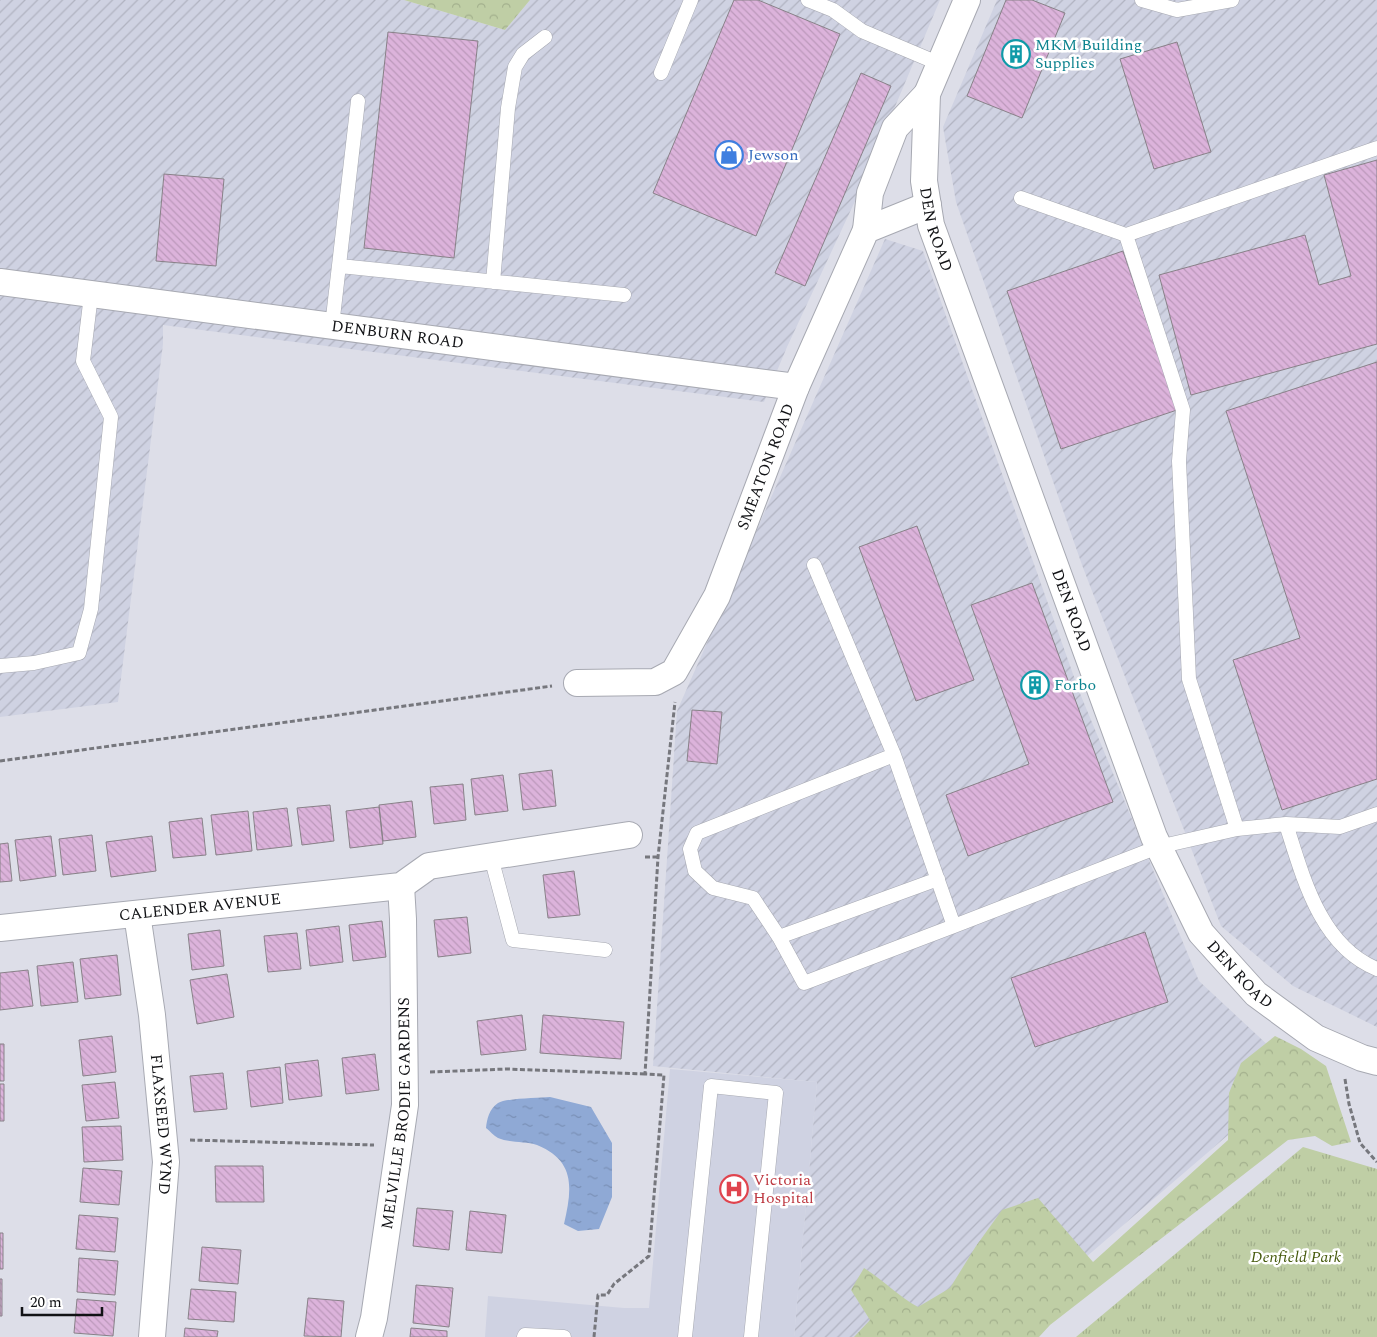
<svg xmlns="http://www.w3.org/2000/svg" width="1377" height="1337" font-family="Spectral,serif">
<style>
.industrial{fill:url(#industrial-furrows)}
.built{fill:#cfd2e2}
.forest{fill:url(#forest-crowns)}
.park{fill:url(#park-tufts)}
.water{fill:url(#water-ripples)}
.building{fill:url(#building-back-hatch);stroke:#888188}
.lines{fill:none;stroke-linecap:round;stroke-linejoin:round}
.service-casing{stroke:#a7a9b2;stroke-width:15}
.minor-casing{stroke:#a7a9b2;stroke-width:28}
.path{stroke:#76777d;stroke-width:3;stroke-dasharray:5 2.5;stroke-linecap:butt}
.service{stroke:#fff;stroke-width:14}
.minor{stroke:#fff;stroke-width:26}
.labels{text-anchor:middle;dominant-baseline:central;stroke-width:5;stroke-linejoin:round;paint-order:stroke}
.culture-label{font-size:16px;fill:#0d838f;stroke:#fff;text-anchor:start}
.shop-label{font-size:16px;fill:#366cbe;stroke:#fff;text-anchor:start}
.street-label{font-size:16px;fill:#111215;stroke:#fff}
.health-label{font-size:16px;fill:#be3a42;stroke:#fff;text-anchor:start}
.park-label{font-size:16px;font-style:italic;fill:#465a0d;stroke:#fff}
</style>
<defs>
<pattern id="industrial-furrows" width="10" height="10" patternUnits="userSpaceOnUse" patternTransform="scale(1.25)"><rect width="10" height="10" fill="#cfd2e2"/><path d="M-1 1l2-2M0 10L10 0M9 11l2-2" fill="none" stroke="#b1b3c1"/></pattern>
<pattern id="forest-crowns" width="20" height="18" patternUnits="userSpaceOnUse" patternTransform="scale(1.25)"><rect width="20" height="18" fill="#bfcea5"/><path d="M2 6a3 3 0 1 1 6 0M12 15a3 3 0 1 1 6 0" fill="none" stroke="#a3b08d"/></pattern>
<pattern id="park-tufts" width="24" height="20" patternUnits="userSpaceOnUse" patternTransform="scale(1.25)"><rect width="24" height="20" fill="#bfcea5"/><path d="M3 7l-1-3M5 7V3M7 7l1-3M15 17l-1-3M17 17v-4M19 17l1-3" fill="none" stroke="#a3b08d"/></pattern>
<pattern id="water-ripples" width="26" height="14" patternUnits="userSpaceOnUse" patternTransform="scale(1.25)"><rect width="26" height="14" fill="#8fa9d5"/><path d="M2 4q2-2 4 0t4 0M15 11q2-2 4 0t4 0" fill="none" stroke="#7a90b6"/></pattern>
<pattern id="building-back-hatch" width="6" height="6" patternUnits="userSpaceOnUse" patternTransform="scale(1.25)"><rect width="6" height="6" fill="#dcb3db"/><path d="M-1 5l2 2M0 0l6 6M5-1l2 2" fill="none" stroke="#bc99bb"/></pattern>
</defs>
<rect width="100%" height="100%" fill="#dddee8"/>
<path class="industrial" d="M 0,0 L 404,0 L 505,30 L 530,0 L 940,0 L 856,199 L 787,347 L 764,402 L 163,325 L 163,344 L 118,702 L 0,717 Z
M 997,0 L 1377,0 L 1377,1027 L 1293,986 L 1221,926 L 1082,565 L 956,202 L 943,127 Z
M 885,239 L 923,251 L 1079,691 L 1199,981 L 1299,1074 L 993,1337 L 794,1337 L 817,1082 L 653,1066 L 677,711 Z"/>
<path class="built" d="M 670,1069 L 817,1082 L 794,1337 L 485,1337 L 488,1296 L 624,1308 L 649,1308 Z"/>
<path class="forest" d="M 404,0 L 530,0 L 505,30 Z
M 1275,1036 L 1301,1049 L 1326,1066 L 1351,1142 L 1332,1146 L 1315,1136 L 1288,1140 L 1050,1325 L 1039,1337 L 854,1337 L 870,1320 L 851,1290 L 864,1268 C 883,1280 898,1296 918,1307 L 950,1288 L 976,1246 L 1002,1210 L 1038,1198 L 1093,1262 L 1228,1140 L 1229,1093 L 1241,1063 Z"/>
<path class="park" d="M 1303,1147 L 1377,1169 L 1377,1337 L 1076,1337 Z"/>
<path class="water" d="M 550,1097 L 591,1107 L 612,1143 L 612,1197 L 599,1229 L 578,1231 L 564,1224 C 572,1189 576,1161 537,1145 C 525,1141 510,1143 498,1138 C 494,1136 490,1131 486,1128 C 487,1119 489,1109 498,1103 C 507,1098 539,1098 550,1097 Z"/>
<path class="building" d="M 734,0 L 758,0 L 840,34 L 756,236 L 653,193 Z
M 1006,0 L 1032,0 L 1065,13 L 1022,118 L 967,96 Z
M 388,32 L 478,41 L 454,258 L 364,248 Z
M 1177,42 L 1211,152 L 1154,169 L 1120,59 Z
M 861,73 L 891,86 L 805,286 L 775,273 Z
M 1377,160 L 1377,344 L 1191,395 L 1159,275 L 1305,235 L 1319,285 L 1351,276 L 1324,175 Z
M 164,174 L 224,179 L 216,266 L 156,261 Z
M 1123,251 L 1177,410 L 1061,449 L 1007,291 Z
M 1377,362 L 1377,779 L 1282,810 L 1233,660 L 1300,638 L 1226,411 Z
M 917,526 L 974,680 L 916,701 L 859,547 Z
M 1032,583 L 1113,802 L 968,856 L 946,795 L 1029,764 L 971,605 Z
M 692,710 L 722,712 L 717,764 L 687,761 Z
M 552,770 L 556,806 L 523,810 L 519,774 Z
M 503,775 L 508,811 L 475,815 L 471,779 Z
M 463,784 L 466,820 L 434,824 L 430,787 Z
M 412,801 L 416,837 L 383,841 L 379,805 Z
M 330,805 L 334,841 L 302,845 L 297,808 Z
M 379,807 L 383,844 L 350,848 L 346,811 Z
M 287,808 L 292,846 L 257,850 L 253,812 Z
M 248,811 L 252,851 L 216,855 L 211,815 Z
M 202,818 L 206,855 L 173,858 L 169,822 Z
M 92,835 L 96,871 L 63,875 L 59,839 Z
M 51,836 L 56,876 L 20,881 L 15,840 Z
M 152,836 L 156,871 L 111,877 L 106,842 Z
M 8,843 L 12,881 L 0,882 L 0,844 Z
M 574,871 L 580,915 L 548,918 L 543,875 Z
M 467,917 L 471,953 L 438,957 L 434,920 Z
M 382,921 L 386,957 L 353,961 L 349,925 Z
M 339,926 L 343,962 L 310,966 L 306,930 Z
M 220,930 L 224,966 L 192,970 L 188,934 Z
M 1145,932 L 1168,1002 L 1035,1047 L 1011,978 Z
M 297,933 L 301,969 L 268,972 L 264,936 Z
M 117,955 L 121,995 L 85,999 L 80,959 Z
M 73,962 L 78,1002 L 41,1006 L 37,966 Z
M 28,970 L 33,1006 L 0,1010 L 0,973 Z
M 227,974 L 234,1017 L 197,1024 L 190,980 Z
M 522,1015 L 526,1050 L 481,1055 L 477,1021 Z
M 543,1015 L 624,1022 L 621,1059 L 540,1053 Z
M 112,1036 L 116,1072 L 83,1076 L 79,1040 Z
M 0,1044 L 4,1044 L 4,1081 L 0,1081 Z
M 375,1054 L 379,1090 L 346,1094 L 342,1058 Z
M 318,1060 L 322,1096 L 289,1100 L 285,1064 Z
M 280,1067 L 283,1103 L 251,1107 L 247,1071 Z
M 223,1073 L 227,1109 L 194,1112 L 190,1076 Z
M 115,1082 L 119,1118 L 86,1121 L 82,1085 Z
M 0,1084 L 4,1084 L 4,1121 L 0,1121 Z
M 121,1126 L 123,1160 L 84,1162 L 82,1127 Z
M 215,1166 L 263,1166 L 264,1202 L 216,1202 Z
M 83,1168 L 122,1171 L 119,1205 L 80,1202 Z
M 417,1208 L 453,1211 L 449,1250 L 413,1246 Z
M 470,1211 L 506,1215 L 502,1253 L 466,1250 Z
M 79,1215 L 118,1218 L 115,1252 L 76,1249 Z
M 0,1233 L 3,1233 L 3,1269 L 0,1269 Z
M 202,1247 L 241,1250 L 238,1284 L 199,1281 Z
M 79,1258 L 118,1261 L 115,1295 L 77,1292 Z
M 0,1279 L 2,1279 L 2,1316 L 0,1316 Z
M 416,1285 L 453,1288 L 449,1327 L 413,1323 Z
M 191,1289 L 236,1292 L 234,1322 L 188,1319 Z
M 308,1298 L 344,1301 L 341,1337 L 304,1336 Z
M 77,1299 L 116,1302 L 113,1336 L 74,1333 Z
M 185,1328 L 218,1331 L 217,1337 L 184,1337 Z
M 411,1328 L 447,1331 L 447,1337 L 410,1337 Z"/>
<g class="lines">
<defs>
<path id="service" d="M 808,0 L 833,10 L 862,31 L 940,64
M 1142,0 L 1177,10 L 1232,0
M 661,73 L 691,0
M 1021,198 L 1126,235 L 1377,148
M 1126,235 L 1183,410 L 1179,461 L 1189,679 L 1237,829
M 340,266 L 624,295
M 493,282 L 508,108 L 515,67 L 523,54 L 545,37
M 332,326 L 358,101
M 814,565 L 894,755 L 954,926 L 1158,847 L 1237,829 L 1286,824
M 0,666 L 34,663 L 79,653 L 91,609 L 111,417 L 83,361 L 91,295
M 894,755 L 697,833 L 690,849 L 695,871 L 713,888 L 753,898 L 779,937 L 804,983 L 954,926
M 1377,814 L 1340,827 L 1286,824 C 1303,877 1320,946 1377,969
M 491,857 L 513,940 L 605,950
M 779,937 L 938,879
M 524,1337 L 525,1335 L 564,1337
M 685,1337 L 711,1086 L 776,1093 L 751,1337"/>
<g id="minor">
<path id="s1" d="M 967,0 L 927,94 L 924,181 L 931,225 L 1154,837 L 1201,933 L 1256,994 L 1316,1038 L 1362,1058 L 1377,1062"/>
<path d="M 866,230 L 870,193 L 895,128 L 927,94"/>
<path id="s2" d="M 0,282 L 796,387"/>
<path id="s3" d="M 577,683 L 655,682 L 674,672 L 717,596 L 796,387 L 866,230 L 928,205"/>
<path id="s4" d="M 137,914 L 152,1015 L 166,1162 L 152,1337"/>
<path id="s5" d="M 0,928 L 401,886 L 429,866 L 629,835"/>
<path id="s6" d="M 369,1337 L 374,1318 L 405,1105 L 403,919 L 401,886"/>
</g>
</defs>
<use href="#service" class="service-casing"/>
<use href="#minor" class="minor-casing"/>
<path class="path" d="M 0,761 L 552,686
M 645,857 L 658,857
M 430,1072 L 507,1069 L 645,1074
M 1345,1079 L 1349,1104 L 1360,1143 L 1377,1162
M 190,1140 L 374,1145
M 594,1337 L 598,1295 L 607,1295 L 614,1284 L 649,1256 L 664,1075 L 645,1074 L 658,857 L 675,702"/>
<use href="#service" class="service"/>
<use href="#minor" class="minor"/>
</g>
<defs>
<symbol id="building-ring" viewBox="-11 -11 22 22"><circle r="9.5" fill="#fff" stroke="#0f9aa8" stroke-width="1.5"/><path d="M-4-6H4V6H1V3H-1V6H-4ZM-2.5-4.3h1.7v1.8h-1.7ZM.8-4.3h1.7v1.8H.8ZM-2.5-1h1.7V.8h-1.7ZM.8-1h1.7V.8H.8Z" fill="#0f9aa8"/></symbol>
<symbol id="shop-ring" viewBox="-11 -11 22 22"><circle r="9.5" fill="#fff" stroke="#3f7fe0" stroke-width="1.5"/><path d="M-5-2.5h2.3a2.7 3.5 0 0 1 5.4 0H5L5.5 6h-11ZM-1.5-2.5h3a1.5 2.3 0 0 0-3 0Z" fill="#3f7fe0"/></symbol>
<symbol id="hospital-ring" viewBox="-11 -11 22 22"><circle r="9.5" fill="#fff" stroke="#e0444e" stroke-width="1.5"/><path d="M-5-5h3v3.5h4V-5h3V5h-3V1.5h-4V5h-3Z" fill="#e0444e"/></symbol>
</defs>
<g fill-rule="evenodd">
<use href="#building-ring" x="1000" y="38" width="32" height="32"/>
<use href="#shop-ring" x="713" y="139" width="32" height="32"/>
<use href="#building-ring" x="1019" y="669" width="32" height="32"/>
<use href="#hospital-ring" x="718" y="1173" width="32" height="32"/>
</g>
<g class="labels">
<g class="culture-label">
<text x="1035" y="45">MKM Building<tspan x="1035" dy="18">Supplies</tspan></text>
<text x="1054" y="685">Forbo</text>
</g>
<g class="shop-label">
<text x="748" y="155">Jewson</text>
</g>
<g class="street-label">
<text stroke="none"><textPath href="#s1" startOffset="239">DEN ROAD</textPath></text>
<text stroke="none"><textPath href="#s2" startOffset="401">DENBURN ROAD</textPath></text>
<text stroke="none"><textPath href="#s3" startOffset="325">SMEATON ROAD</textPath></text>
<text stroke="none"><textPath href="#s1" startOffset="644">DEN ROAD</textPath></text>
<text stroke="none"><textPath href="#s5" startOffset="201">CALENDER AVENUE</textPath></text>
<text stroke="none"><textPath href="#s1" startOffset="1049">DEN ROAD</textPath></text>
<text stroke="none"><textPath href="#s6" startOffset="226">MELVILLE BRODIE GARDENS</textPath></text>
<text stroke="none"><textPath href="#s4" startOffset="212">FLAXSEED WYND</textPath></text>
</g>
<g class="health-label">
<text x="753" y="1180">Victoria<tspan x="753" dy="18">Hospital</tspan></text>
</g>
<g class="park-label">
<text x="1296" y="1257">Denfield Park</text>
</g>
</g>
<path d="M22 1307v8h80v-8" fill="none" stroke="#111215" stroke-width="2.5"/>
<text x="30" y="1307" font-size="15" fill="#111215" stroke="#ffffff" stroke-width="4" paint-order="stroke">20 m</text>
</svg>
